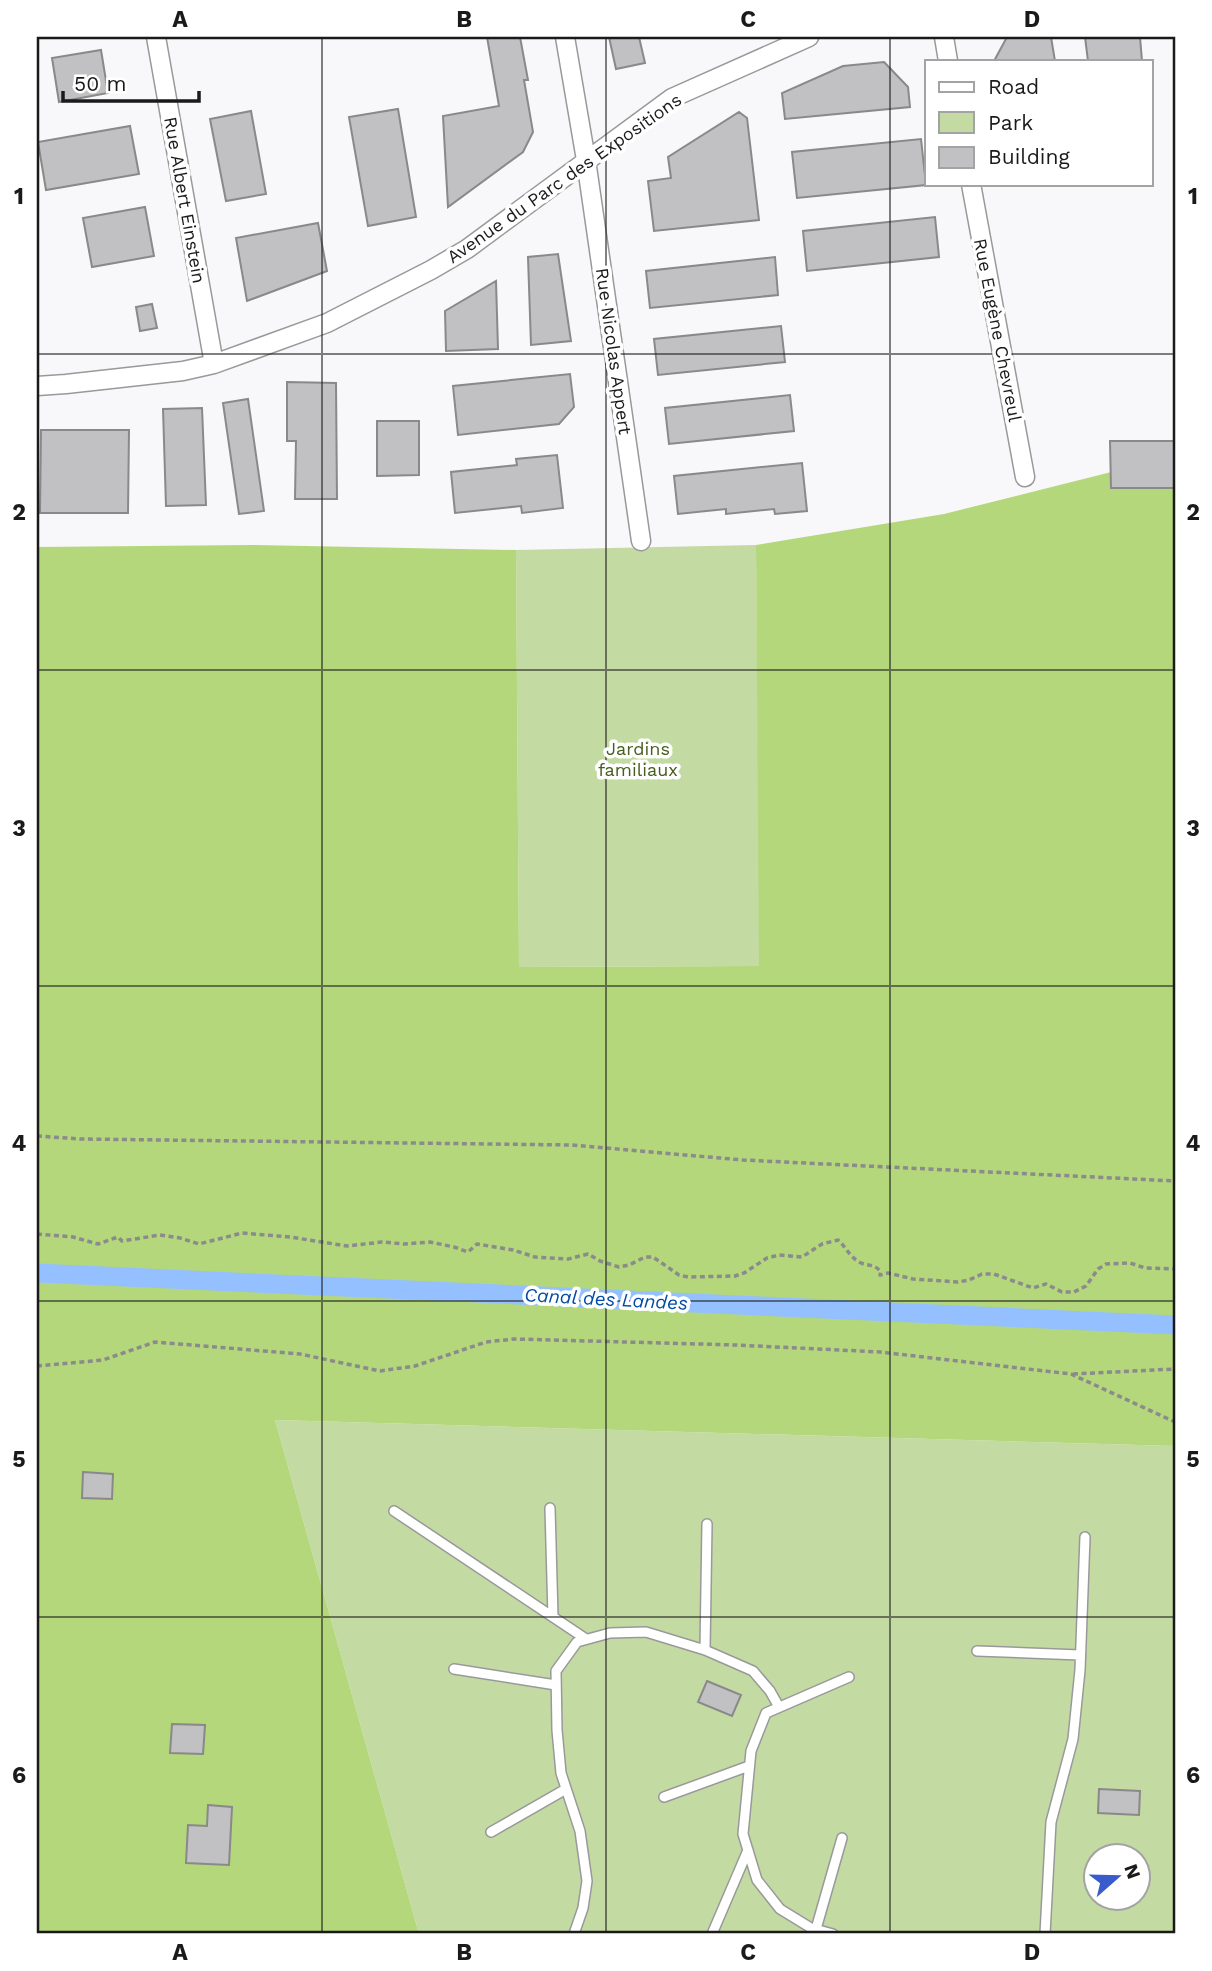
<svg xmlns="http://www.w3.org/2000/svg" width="1212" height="1971" font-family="'Work Sans',sans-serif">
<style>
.green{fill:#c3dba2;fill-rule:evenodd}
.forest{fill:#b3d77a}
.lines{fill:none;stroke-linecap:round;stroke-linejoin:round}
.canal{stroke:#94c0ff;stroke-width:19}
.building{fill:#c1c1c3;stroke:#89898a;stroke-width:2}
.lane-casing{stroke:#99999b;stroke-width:12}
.street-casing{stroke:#99999b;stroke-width:21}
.path{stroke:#8b8b8c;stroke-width:3.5;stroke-dasharray:5 3.5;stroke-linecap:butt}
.lane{stroke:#fff;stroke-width:9}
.street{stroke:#fff;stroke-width:18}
.grid{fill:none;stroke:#1a1a1a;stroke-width:2;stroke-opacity:0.55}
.labels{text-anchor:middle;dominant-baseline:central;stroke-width:7;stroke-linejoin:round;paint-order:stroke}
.street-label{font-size:18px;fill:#1a1a1a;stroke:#fff}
.park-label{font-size:18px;fill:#475e1e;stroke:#fff}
.water-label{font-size:19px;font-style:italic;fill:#004ba3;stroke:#fff}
.neatline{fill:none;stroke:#1a1a1a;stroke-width:2.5}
.grid-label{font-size:23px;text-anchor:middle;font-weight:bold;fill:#1a1a1a}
</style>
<rect width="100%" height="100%" fill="#f8f7f9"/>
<path class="green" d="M 756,545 L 760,966 L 519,967 L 516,550 Z
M 275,1420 L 1175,1446 L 1175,1934 L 419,1934 ZM 1096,1856 L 1138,1856 L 1138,1898 L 1096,1898 Z"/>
<path class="forest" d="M 1175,446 L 1175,1446 L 275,1420 L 419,1934 L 37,1934 L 37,547 L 251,545 L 516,550 L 519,967 L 759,966 L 756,545 L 944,514 L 1163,459 Z"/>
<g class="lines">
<path class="canal" d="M 37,1273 L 1175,1325"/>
</g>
<path class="building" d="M 487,37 L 520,37 L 528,80 L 524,80 L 533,132 L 523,152 L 448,207 L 443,116 L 499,106 Z
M 609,37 L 639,37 L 645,63 L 616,69 Z
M 1007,37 L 1051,37 L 1055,61 L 994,61 Z
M 1085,37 L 1140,37 L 1142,61 L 1088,61 Z
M 101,50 L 108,93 L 59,102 L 52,58 Z
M 884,62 L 908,87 L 910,107 L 785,119 L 782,93 L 843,66 Z
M 398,109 L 416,217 L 368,226 L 349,117 Z
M 251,111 L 266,194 L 226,201 L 210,119 Z
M 739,112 L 747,118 L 759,220 L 654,231 L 648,181 L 671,178 L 668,157 Z
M 130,126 L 139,174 L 46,190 L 38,142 Z
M 921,139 L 926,185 L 797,198 L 792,152 Z
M 145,207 L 154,256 L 92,267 L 83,218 Z
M 935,217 L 939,257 L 807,271 L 803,231 Z
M 318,223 L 327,271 L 247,301 L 236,238 Z
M 558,254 L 571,341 L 531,345 L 528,257 Z
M 775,257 L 778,295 L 650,308 L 646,271 Z
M 496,281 L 498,349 L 446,351 L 445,311 Z
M 152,304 L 157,328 L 140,331 L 136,307 Z
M 781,326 L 785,362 L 658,375 L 654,339 Z
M 570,374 L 574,407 L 559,424 L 458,435 L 453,386 Z
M 287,382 L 336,383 L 337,499 L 295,499 L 296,441 L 287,441 Z
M 790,395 L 794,431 L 669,444 L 665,408 Z
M 248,399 L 264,511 L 239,514 L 223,403 Z
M 202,408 L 206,505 L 166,506 L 163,409 Z
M 377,421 L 419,421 L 419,475 L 377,476 Z
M 41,430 L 129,430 L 128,513 L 40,513 Z
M 1110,441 L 1175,441 L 1175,488 L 1111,488 Z
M 557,455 L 563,508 L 522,513 L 521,506 L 455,513 L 451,472 L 517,465 L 516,459 Z
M 802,463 L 807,511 L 775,514 L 774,509 L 726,514 L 726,509 L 678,514 L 674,476 Z
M 83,1472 L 113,1474 L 112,1499 L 82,1498 Z
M 707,1681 L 741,1695 L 732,1716 L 698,1702 Z
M 172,1724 L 205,1725 L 203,1754 L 170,1753 Z
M 1099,1789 L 1140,1791 L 1139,1815 L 1098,1813 Z
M 208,1805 L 232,1807 L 229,1865 L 186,1863 L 188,1825 L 207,1826 Z"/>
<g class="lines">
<defs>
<path id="lane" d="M 550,1508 L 553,1617
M 394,1511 L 586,1639
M 705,1650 L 707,1524
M 977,1651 L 1080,1655
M 454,1669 L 556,1685
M 664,1797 L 749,1766
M 491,1832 L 566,1789
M 816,1929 L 842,1838
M 574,1934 L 583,1908 L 587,1881 L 580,1831 L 561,1773 L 557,1730 L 556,1671 L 577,1642 L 610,1633 L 646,1632 L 705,1650 L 753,1671 L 770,1691 L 779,1707
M 712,1934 L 748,1850
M 833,1934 L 811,1928 L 780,1909 L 757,1880 L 743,1834 L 751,1751 L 766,1713 L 849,1677
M 1045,1934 L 1051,1822 L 1073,1739 L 1080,1670 L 1085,1537"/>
<path id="street" d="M 156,37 L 214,364
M 565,37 L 586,160 L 641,541
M 944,37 L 948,61
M 971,184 L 1025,477
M 37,386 L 66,384 L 183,371 L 214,364 L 327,323 L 431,270 L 467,249 L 672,98 L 809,37"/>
</defs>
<use href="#lane" class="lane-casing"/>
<use href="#street" class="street-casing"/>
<path class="path" d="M 37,1136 L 81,1139 L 571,1145 L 743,1160 L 1175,1181
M 37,1234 L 73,1237 L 98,1244 L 115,1238 L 118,1237 L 122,1241 L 160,1235 L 180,1238 L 199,1244 L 242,1233 L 290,1237 L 347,1246 L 382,1242 L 404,1244 L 430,1242 L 454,1247 L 468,1252 L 477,1244 L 513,1250 L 535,1257 L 568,1259 L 588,1254 L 600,1261 L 619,1267 L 629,1265 L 645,1257 L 653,1257 L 679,1275 L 688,1277 L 735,1276 L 744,1273 L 767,1258 L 779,1255 L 802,1257 L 822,1244 L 838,1240 C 846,1247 849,1256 859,1262 C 868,1267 874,1263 881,1272 L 880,1275 L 888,1273 L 913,1279 L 958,1282 L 969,1280 L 982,1274 L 994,1274 L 1033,1288 L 1046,1284 L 1062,1292 L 1074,1292 L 1086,1286 L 1098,1269 L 1106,1264 L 1130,1263 L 1145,1268 L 1175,1269
M 37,1366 L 103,1360 L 155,1342 L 300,1354 L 380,1371 L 415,1366 L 486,1342 L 515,1339 L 736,1345 L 880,1352 L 1071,1374 L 1175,1422
M 1073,1374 L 1175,1369"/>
<use href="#lane" class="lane"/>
<use href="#street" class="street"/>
</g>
<path class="grid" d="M 322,37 L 322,1934M 606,37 L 606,1934M 890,37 L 890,1934M 37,354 L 1175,354M 37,670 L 1175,670M 37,986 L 1175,986M 37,1301 L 1175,1301M 37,1617 L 1175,1617"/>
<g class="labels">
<g class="street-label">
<text transform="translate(564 178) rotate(-35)">Avenue du Parc des Expositions</text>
<text transform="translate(185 200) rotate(80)">Rue Albert Einstein</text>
<text transform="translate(998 330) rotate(79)">Rue Eugène Chevreul</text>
<text transform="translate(614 351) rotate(82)">Rue Nicolas Appert</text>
</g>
<g class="park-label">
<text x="638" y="748">Jardins<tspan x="638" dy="21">familiaux</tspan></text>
</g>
<g class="water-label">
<text transform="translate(606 1299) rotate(3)">Canal des Landes</text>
</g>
</g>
<rect width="1212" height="1971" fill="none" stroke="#ffffff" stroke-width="77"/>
<rect x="925" y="60" width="228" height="126" fill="#ffffff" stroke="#a3a3a3" stroke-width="2"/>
<rect x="939" y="82" width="35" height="10" fill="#ffffff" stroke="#a3a3a3" stroke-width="2"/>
<text x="988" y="94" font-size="21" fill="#1a1a1a">Road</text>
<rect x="939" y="112" width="35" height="21" fill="#c3dba2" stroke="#a3a3a3" stroke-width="2"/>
<text x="988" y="130" font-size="21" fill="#1a1a1a">Park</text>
<rect x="939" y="147" width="35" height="21" fill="#c1c1c3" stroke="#a3a3a3" stroke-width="2"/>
<text x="988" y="164" font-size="21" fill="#1a1a1a">Building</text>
<g transform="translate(1117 1877) rotate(70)"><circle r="33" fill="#ffffff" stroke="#a3a3a3" stroke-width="2"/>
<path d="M0-5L12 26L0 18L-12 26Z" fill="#395bcc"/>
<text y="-10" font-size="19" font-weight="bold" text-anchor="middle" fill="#1a1a1a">N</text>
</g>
<path d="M63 91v10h136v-10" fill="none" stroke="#1a1a1a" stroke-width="3.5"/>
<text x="74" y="91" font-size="21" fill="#1a1a1a" stroke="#ffffff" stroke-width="5" paint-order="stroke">50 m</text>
<rect x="38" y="38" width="1136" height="1894" class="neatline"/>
<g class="grid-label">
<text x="180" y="27">A</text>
<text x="464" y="27">B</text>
<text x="748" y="27">C</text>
<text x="1032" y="27">D</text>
<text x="19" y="204">1</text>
<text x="1193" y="204">1</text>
<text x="19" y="520">2</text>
<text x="1193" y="520">2</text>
<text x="19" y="836">3</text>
<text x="1193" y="836">3</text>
<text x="19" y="1151">4</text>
<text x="1193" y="1151">4</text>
<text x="19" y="1467">5</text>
<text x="1193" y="1467">5</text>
<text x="19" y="1783">6</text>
<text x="1193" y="1783">6</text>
<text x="180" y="1960">A</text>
<text x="464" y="1960">B</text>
<text x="748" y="1960">C</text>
<text x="1032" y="1960">D</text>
</g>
</svg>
